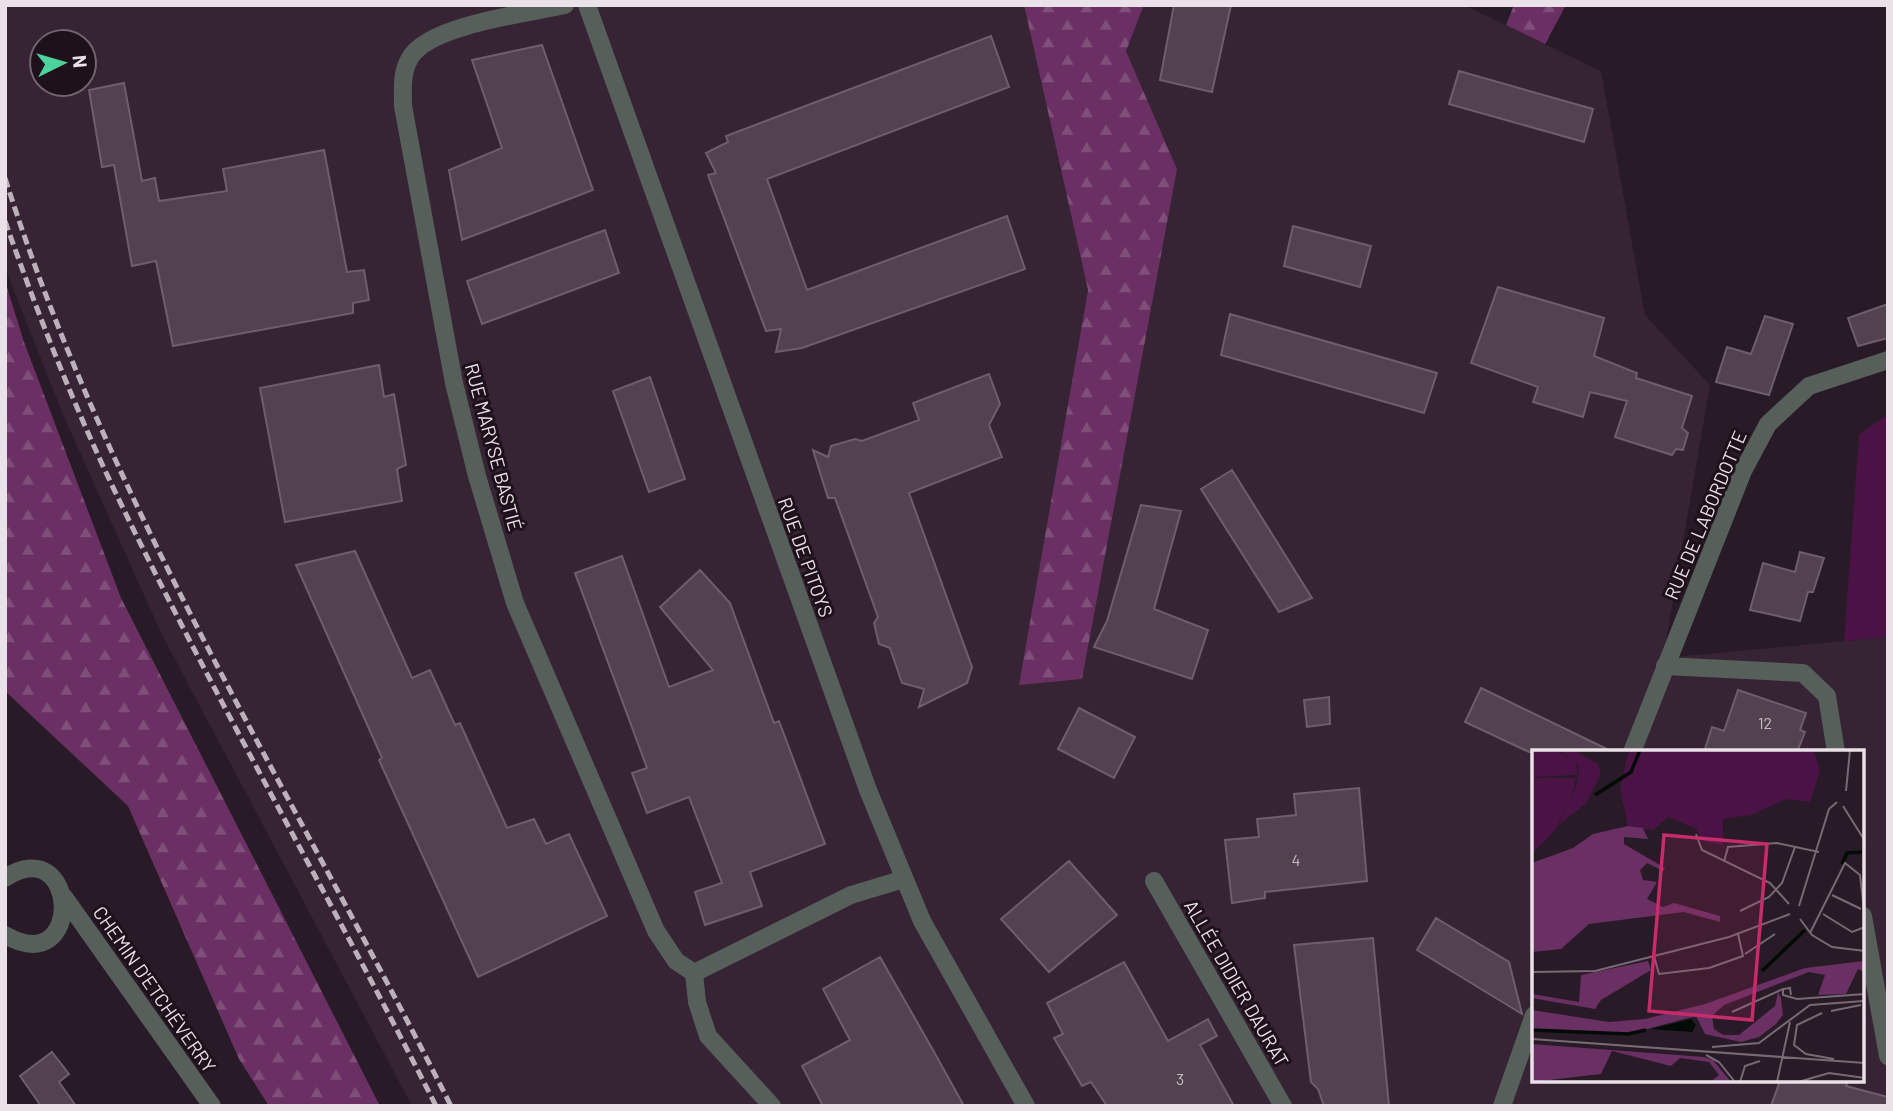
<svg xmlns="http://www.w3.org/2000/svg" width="1893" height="1111" font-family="Barlow,sans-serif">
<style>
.built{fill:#362333;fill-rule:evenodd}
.grass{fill:#4b1345}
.forest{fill:url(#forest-firs)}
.building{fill:#52424f;stroke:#6e5d6b;stroke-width:2}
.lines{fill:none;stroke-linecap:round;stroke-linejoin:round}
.minor{stroke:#565f5a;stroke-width:18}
.tertiary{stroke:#565f5a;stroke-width:18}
.rail{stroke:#bcb1ba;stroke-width:5;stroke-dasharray:10 5;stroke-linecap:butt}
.labels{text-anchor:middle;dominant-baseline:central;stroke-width:6;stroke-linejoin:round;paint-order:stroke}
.number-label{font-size:16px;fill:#c5b9c2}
.street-label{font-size:19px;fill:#ebe1e9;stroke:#1e111c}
.inset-river{fill:none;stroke:#020b06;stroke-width:3.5}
.inset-road{fill:none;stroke:#766a74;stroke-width:2}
.view{fill:#c62c69;fill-opacity:0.15;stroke:#c62c69;stroke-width:3.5}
.inset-edge{fill:none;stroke:#ebe1e9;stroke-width:3.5}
</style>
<defs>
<pattern id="forest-firs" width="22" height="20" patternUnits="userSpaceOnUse" patternTransform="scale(1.75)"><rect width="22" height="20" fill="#6a3063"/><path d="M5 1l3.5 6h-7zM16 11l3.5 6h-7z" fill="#7f4e79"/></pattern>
</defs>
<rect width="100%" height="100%" fill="#281a26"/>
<path class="built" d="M 5,5 L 1024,5 L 1088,290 L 1020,685 L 1177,169 L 1126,51 L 1144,5 L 1464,5 L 1601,71 L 1645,315 L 1710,385 L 1663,658 L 1888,637 L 1888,1106 L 412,1106 L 161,633 L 64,417 L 15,294 L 5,267 ZM 42,42 L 84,42 L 84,84 L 42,84 ZM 1534,752 L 1863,752 L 1863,1081 L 1534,1081 Z"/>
<path class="grass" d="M 1888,414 L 1888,637 L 1844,641 L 1859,435 Z"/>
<path class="forest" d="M 1024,5 L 1144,5 L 1126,51 L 1177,169 L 1082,679 L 1019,685 L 1088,290 Z
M 1514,5 L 1566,5 L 1545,44 L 1506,25 Z
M 5,281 L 24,342 L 121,598 L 380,1106 L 269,1106 L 239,1059 L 128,806 L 5,691 Z"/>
<path class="building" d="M 1174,5 L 1231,5 L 1212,92 L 1160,80 Z
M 991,36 L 1009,87 L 767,179 L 807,290 L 1007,216 L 1025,269 L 802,348 L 776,352 L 781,329 L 766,331 L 708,175 L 716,173 L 706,153 L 728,142 L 726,136 Z
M 542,45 L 593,190 L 462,240 L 449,170 L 502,148 L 472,60 Z
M 1459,71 L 1593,109 L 1584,142 L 1449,104 Z
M 124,83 L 142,181 L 155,178 L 159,201 L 227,191 L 223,169 L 324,150 L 347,272 L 364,270 L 369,300 L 353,303 L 353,313 L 173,346 L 156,261 L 132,266 L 114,165 L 102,167 L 89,90 Z
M 1293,226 L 1371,246 L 1360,287 L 1284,266 Z
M 605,230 L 619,273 L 482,324 L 467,281 Z
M 1498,287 L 1604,318 L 1594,356 L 1637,373 L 1636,378 L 1692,396 L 1682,428 L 1688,433 L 1683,450 L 1676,449 L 1672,455 L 1615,437 L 1627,401 L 1590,392 L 1583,417 L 1533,402 L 1538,387 L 1471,363 Z
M 1888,304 L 1888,338 L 1858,346 L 1848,318 Z
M 1230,314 L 1437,373 L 1424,413 L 1221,355 Z
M 1765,316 L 1793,324 L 1769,395 L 1716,382 L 1727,347 L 1751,354 Z
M 379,365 L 384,397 L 394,394 L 406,465 L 397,469 L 402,501 L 285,522 L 260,388 Z
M 989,374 L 1000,404 L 989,425 L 1002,457 L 909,493 L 972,667 L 967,683 L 919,707 L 924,689 L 902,683 L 890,648 L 879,644 L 874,623 L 878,617 L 835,498 L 828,498 L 813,450 L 828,457 L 831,446 L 855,439 L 862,441 L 919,420 L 913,403 Z
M 650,377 L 685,479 L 649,492 L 613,391 Z
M 1232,470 L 1312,598 L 1279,612 L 1201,489 Z
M 1141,505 L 1181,511 L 1154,609 L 1208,630 L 1192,679 L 1094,647 L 1107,621 Z
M 355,551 L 412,678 L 430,670 L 455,725 L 460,723 L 507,828 L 534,819 L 546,844 L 569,834 L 607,916 L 478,977 L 379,760 L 382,758 L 296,565 Z
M 1800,552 L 1824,558 L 1813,592 L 1808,592 L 1800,621 L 1750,610 L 1763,563 L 1795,572 Z
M 622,556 L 669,687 L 713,670 L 660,607 L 700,570 L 730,603 L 774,723 L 779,721 L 825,844 L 750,872 L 762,906 L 705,925 L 695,892 L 722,883 L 689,797 L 647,813 L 632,773 L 647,768 L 575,573 Z
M 1481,688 L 1613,752 L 1529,752 L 1465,722 Z
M 1738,690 L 1806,713 L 1800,730 L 1805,732 L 1797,752 L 1704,752 L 1712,727 L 1724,731 Z
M 1329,697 L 1330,724 L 1307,727 L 1304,700 Z
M 1079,708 L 1135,737 L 1114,778 L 1058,749 Z
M 1359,788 L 1367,881 L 1265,892 L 1265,898 L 1232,903 L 1225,840 L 1259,837 L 1257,819 L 1296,815 L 1294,794 Z
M 1069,861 L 1117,915 L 1049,972 L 1001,919 Z
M 1436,918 L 1509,962 L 1522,1014 L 1417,950 Z
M 1373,938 L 1389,1106 L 1324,1106 L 1318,1089 L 1311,1082 L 1294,945 Z
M 880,957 L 933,1050 L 964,1106 L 823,1106 L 802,1066 L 850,1040 L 823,989 Z
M 1124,962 L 1168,1041 L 1208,1019 L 1217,1036 L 1200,1045 L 1234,1106 L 1107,1106 L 1091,1082 L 1082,1086 L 1054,1038 L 1063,1034 L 1047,1003 Z
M 52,1052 L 69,1074 L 59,1082 L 76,1106 L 41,1106 L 20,1076 Z
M 1780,1081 L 1848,1081 L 1846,1086 L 1888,1097 L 1888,1106 L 1771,1106 Z"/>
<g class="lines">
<path class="minor" d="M 565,5 C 529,13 428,25 410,58 C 401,73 403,89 403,106 L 454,383 L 477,476 L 515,603 L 656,931 L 676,961 L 694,973 L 851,895 L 904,879
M 1665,666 L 1803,673 L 1827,696 L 1836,752
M 1632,752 L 1743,471 L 1768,424 L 1809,386 L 1888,360
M 5,878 C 79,830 85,981 5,935
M 1154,881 L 1283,1106
M 64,897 L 212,1106
M 1863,916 L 1888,1056
M 694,973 L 697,1002 L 708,1036 L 772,1106
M 1502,1106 L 1534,1015"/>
<path class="tertiary" d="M 587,5 L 868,790 L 922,921 L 1026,1106"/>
<path class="rail" d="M 5,178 C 109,507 297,800 451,1106
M 5,221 C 36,309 70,396 110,481 C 211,693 330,896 436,1106"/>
</g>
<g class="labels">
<g class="number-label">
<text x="1765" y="722">12</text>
<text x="1296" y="859">4</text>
<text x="1180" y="1078">3</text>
</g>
<g class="street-label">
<text transform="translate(494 447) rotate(75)">RUE MARYSE BASTIÉ</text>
<text transform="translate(1705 515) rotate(-67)">RUE DE LABORDOTTE</text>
<text transform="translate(806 557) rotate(70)">RUE DE PITOYS</text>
<text transform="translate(1237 983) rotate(60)">ALLÉE DIDIER DAURAT</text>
<text transform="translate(155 989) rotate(55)">CHEMIN D'ETCHÉVERRY</text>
</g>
</g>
<g transform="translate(1532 750)">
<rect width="332" height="332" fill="#281a26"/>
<path d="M 0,0 L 24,0 L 44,13 L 46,25 L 2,27 ZM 26,0 L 42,0 L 66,14 L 69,24 L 55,52 L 26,76 L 38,50 L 23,80 L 0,104 L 2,28 L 44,28 L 39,50 L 45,34 L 47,16 ZM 97,0 L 282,0 L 288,21 L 278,52 L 255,49 L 219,65 L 191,69 L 191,95 L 172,92 L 164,79 L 136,67 L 121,80 L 96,76 L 88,39 Z" fill="#4b1345"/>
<path d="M 96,76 L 111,78 L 116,89 L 92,87 L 92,94 L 133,118 L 131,121 L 115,113 L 108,120 L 111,130 L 125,132 L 115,149 L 131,157 L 142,153 L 188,166 L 188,172 L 152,162 L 57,174 L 29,199 L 0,202 L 0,113 L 41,98 L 61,84 ZM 116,211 L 119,220 L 69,250 L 63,259 L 0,248 L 0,244 L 47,252 L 49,225 ZM 332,211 L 332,222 L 326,219 L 314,244 L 286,245 L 293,225 L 277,222 L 192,255 L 180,266 L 182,279 L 191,285 L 207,285 L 243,256 L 246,242 L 249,248 L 251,265 L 244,274 L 227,287 L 209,292 L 173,284 L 164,266 L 100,283 L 0,280 L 0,260 L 77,272 L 113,269 L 173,254 L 273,218 ZM 0,294 L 172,307 L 181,310 L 199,332 L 178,332 L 187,325 L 177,312 L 148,308 L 139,316 L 80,301 L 69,324 L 0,332 Z" fill="#6a3063"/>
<path d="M 159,269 L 164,275 L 160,282 L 119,279 Z" fill="#020b06"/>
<path class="inset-river" d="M 63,45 L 99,22 L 108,0M 310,114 L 315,103 L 330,102M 230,221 L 273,180M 0,280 L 96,284 L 114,280"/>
<path class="inset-road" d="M 314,41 L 318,0M 311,56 L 333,91M 164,84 L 170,100 L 238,133 L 257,154M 192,112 L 196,97 L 245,93 L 287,102M 300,145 L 329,159M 267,156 L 297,59 L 305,52M 208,161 L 237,147 L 250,133 L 263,97M 291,164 L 320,182 L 333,177M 268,169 L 280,185 L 300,197 L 333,201M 278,183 L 313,113 L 328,125 L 333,168M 213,204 L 243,184M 122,206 L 127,224 L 177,218 L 211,206 L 206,184M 0,222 L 63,221 L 197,187 L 258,164M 259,245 L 258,238 L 251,239 L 251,245 L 265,249 L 333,244M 299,261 L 329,255M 200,262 L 251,239M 290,263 L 265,275 L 262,295 L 274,304 L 302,309M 0,289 L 333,313M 180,297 L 227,293 L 278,255 L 332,251M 174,305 L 187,312 L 203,332M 208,332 L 213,316 L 228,311M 245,332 L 258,272M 266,332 L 297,323 L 333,328"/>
<path class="view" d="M 132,85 L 235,94 L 220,270 L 117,261 Z"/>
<rect width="332" height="332" class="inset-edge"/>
</g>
<rect width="1893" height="1111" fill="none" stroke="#ebe1e9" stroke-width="14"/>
<g transform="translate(63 63) rotate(85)"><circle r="33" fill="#1e111c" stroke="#70646e" stroke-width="2"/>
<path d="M0-5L12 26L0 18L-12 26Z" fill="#4cd39b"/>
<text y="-10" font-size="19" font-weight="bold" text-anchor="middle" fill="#ebe1e9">N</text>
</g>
</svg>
